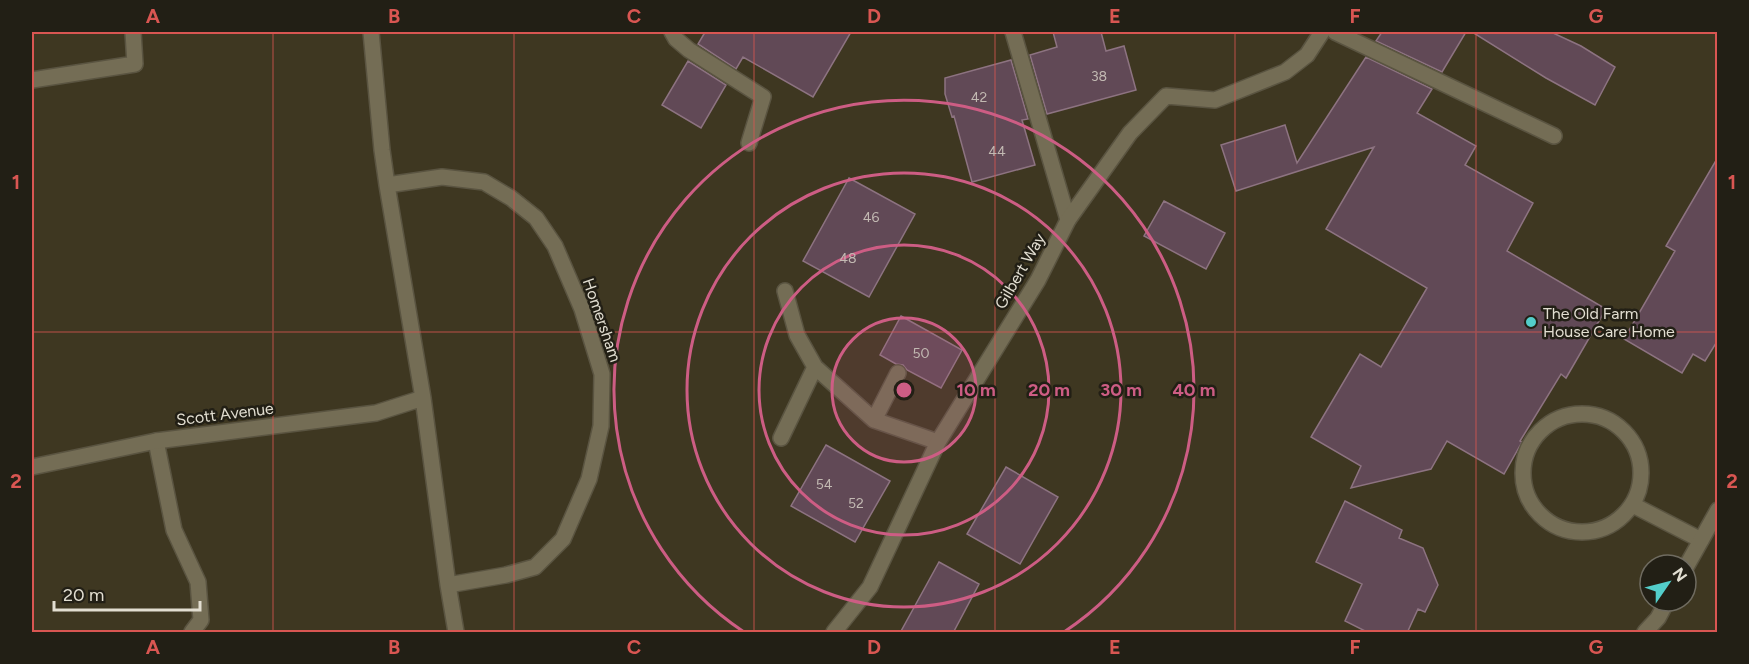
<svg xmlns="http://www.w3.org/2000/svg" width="1749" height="664" font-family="Figtree,sans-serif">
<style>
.building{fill:#614956;stroke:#8d7381;stroke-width:1.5}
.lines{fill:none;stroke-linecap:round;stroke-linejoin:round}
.service-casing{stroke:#5a5441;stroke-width:18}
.minor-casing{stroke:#5a5441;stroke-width:18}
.tertiary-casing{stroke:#5a5441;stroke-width:18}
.service{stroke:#746d55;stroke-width:15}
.minor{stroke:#746d55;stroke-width:15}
.tertiary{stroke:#746d55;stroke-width:15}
.grid{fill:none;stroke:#d95652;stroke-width:1.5;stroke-opacity:0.55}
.ring{fill:none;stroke:#cd5d84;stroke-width:3}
.poi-dot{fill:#53cdca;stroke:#221f15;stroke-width:2}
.labels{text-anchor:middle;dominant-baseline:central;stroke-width:5;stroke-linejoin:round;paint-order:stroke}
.number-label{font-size:14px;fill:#c2b9b2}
.street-label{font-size:16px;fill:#e2ded1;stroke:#221f15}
.poi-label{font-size:16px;fill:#e2ded1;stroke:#221f15;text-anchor:start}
.centre{fill:#cd5d84;stroke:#221f15;stroke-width:3}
.ring-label{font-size:18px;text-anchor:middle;font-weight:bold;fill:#cd5d84;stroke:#221f15;stroke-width:5;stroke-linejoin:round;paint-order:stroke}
.neatline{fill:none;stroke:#d95652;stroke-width:2}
.grid-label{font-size:20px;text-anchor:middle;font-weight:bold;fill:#d95652}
</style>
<rect width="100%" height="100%" fill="#3e3721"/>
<path class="building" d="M 700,32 L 851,32 L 813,97 L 743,57 L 736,69 L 698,44 L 704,34 Z
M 1053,32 L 1101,32 L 1106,51 L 1124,46 L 1136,90 L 1047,114 L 1030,55 L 1057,47 Z
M 1382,32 L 1466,32 L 1442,72 L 1376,41 Z
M 1472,32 L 1551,32 L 1581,46 L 1615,67 L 1595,105 L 1546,78 Z
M 1366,57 L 1432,89 L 1417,113 L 1476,146 L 1465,165 L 1533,203 L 1507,251 L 1606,309 L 1566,378 L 1561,374 L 1520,441 L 1522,442 L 1504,474 L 1447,441 L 1431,469 L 1351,488 L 1361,466 L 1311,437 L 1360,354 L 1381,367 L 1427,288 L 1326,229 L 1374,147 L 1236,191 L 1221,145 L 1285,125 L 1297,163 Z
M 1011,60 L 1028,119 L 1022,120 L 1035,165 L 972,182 L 954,116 L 952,117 L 945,94 L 945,78 Z
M 688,61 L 726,85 L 701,128 L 662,105 Z
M 1718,157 L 1718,340 L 1705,361 L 1693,354 L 1682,373 L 1624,339 L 1675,251 L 1666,246 Z
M 849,178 L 915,214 L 869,297 L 803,261 Z
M 1164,201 L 1225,233 L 1206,269 L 1144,236 Z
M 901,316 L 962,350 L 941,388 L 907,370 L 903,365 L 896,364 L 880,355 Z
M 826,445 L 890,481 L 855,542 L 791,506 Z
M 1006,467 L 1058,497 L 1020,564 L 967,534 Z
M 1345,501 L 1402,530 L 1399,538 L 1423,548 L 1438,585 L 1425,612 L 1418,609 L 1407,633 L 1369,633 L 1345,621 L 1362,584 L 1316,562 Z
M 939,562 L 979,584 L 953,633 L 900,633 Z"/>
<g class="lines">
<defs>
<path id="service" d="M 672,32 L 676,39 L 689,50 L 763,97 L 749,143
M 1013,32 L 1068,220
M 1335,32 L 1554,136
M 785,291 L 797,335 L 815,367 L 874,420 L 938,442
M1523 473a59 59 0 1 1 118 0a59 59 0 1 1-118 0Z
M 874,420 L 898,373
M 781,438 L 815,367
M 156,441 L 174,530 L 198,582 L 201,620 L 192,632
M 1633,505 L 1701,540"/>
<path id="minor" d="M 371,32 L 382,150 L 387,185 L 423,398 L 448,585 L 456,632
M 32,80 L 135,64 L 133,32
M 387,185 L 442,177 L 484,182 L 511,198 L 536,218 L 555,246 L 582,309 L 602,374 L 601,426 L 589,479 L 563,539 L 535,567 L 506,575 L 448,585
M 32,467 L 156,441 L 376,413 L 423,398
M 834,632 L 870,587 L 938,442 L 1038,280 L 1068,220 L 1130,133 L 1166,96 L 1215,100 L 1285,72 L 1307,55 L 1322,32"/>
<path id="tertiary" d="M 1686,567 L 1718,510
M 1645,632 L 1658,618 L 1667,601"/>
</defs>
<use href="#service" class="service-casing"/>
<use href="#minor" class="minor-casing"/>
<use href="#tertiary" class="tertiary-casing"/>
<use href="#service" class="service"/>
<use href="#minor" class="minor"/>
<use href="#tertiary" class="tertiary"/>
</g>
<path class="grid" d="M 273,32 L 273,632M 514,32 L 514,632M 754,32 L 754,632M 995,32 L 995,632M 1235,32 L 1235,632M 1476,32 L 1476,632M 32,332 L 1718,332"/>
<circle cx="904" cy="390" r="72" fill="#cd5d84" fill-opacity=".12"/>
<g class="ring">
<circle cx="904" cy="390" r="72"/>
<circle cx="904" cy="390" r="145"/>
<circle cx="904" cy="390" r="217"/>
<path d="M744 632A290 290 0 1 1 1064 632"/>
</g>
<circle class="poi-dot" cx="1531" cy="322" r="6"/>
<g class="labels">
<g class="number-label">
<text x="1099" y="76">38</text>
<text x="979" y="97">42</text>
<text x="997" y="151">44</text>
<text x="871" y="217">46</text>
<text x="848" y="258">48</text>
<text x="921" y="353">50</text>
<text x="824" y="484">54</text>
<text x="856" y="503">52</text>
</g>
<g class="street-label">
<text transform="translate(1020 271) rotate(-60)">Gilbert Way</text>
<text transform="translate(602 320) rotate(71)">Homersham</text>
<text transform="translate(225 414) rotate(-7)">Scott Avenue</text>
</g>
<g class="poi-label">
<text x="1543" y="313">The Old Farm<tspan x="1543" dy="18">House Care Home</tspan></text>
</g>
</g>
<circle cx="904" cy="390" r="9" class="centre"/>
<g class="ring-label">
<text x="976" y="396">10 m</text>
<text x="1049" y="396">20 m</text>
<text x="1121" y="396">30 m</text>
<text x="1194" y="396">40 m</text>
</g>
<rect width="1749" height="664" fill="none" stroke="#221f15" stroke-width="66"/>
<g transform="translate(1668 583) rotate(55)"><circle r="28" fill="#221f15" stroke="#6f6b60" stroke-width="1.5"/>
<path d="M0-4.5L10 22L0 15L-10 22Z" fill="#53cdca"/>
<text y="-9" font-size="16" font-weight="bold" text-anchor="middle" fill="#e2ded1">N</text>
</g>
<path d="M54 601v9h146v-9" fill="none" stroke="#e2ded1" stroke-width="3"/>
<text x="63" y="601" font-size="18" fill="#e2ded1" stroke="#221f15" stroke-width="4.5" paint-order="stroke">20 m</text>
<rect x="33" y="33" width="1683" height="598" class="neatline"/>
<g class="grid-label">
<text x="153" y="23">A</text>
<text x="394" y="23">B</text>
<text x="634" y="23">C</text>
<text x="874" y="23">D</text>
<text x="1115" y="23">E</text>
<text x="1355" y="23">F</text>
<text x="1596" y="23">G</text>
<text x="16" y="189">1</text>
<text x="1732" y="189">1</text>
<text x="16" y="488">2</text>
<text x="1732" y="488">2</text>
<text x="153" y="654">A</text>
<text x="394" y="654">B</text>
<text x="634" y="654">C</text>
<text x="874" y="654">D</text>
<text x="1115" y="654">E</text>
<text x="1355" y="654">F</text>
<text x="1596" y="654">G</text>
</g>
</svg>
